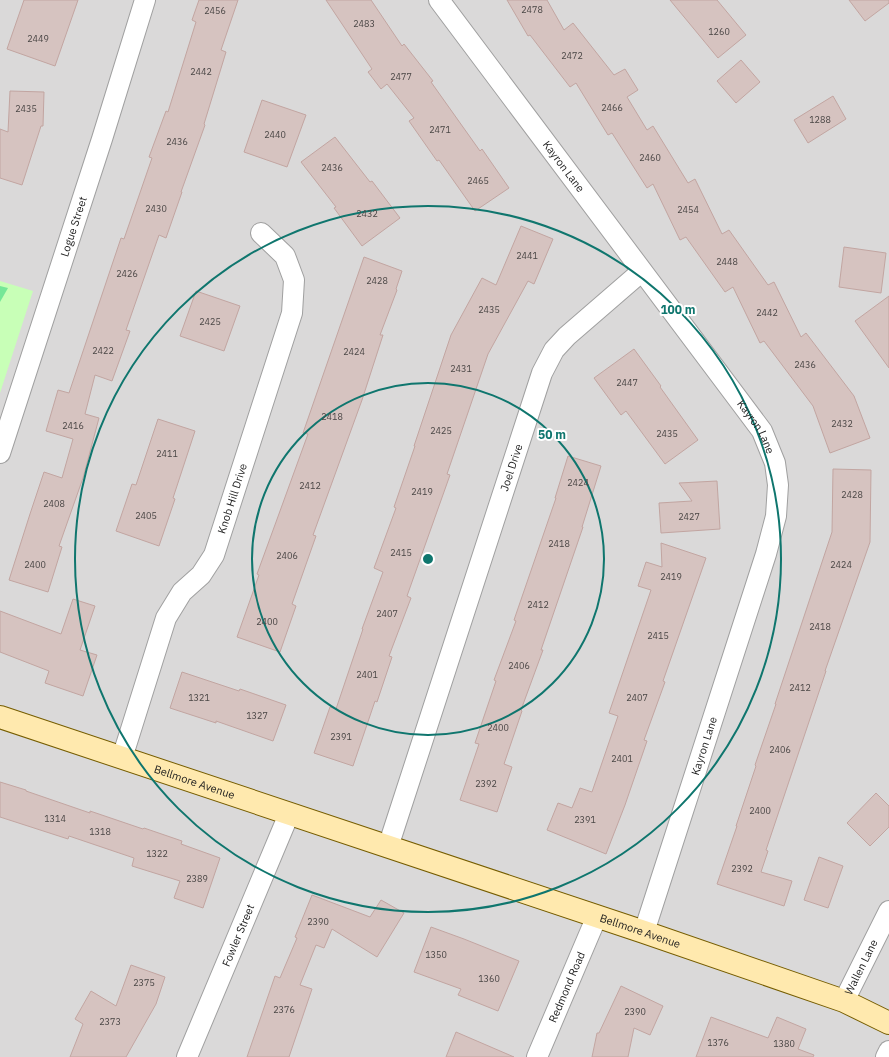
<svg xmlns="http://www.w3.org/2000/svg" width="889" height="1057" font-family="'IBM Plex Sans',sans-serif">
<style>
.residential{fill:#dad9d9}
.park{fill:#c8ffb7}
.pitch{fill:#75e797}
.building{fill:#d6c3c0;stroke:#c2a5a1}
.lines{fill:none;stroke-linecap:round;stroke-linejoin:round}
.street-casing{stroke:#a0a0a0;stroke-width:22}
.secondary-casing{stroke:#765d00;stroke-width:24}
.street{stroke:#fff;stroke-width:20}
.secondary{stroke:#ffe9ae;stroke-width:22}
.ring{fill:none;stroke:#0f766e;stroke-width:2}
.labels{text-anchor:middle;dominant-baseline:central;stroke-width:4;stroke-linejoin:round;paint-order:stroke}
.number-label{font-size:9px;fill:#4a4645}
.street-label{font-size:11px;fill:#1c1c1c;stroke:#fff}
.centre{fill:#0f766e;stroke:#fff;stroke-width:2}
.ring-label{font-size:12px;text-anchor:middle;font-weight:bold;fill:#0f766e;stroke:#fff;stroke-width:4;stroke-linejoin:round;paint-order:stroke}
</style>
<rect width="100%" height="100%" fill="#efe5e0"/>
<path class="residential" d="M 0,0 L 889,0 L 889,1057 L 0,1057 Z"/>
<path class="park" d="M 0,281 L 33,291 L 0,393 Z"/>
<path class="pitch" d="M 0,286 L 8,288 L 0,302 Z"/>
<path class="building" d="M 24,0 L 78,0 L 55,66 L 7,49 Z
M 199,0 L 238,0 L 221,50 L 226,52 L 204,124 L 205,125 L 181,192 L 182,192 L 166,238 L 159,235 L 126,330 L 130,331 L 112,381 L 95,375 L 85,414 L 99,418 L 83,478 L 59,546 L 62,547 L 48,592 L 9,580 L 30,514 L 44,472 L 62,478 L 73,439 L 46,431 L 58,390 L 69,393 L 121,238 L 124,239 L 152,158 L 149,157 L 166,111 L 168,112 L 196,22 L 192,20 Z
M 326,0 L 371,0 L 402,46 L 404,44 L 433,81 L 431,82 L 480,151 L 482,149 L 509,188 L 475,211 L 439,160 L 437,161 L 409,121 L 414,118 L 387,84 L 381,89 L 368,72 L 372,69 Z
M 507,0 L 547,0 L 564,30 L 573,23 L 614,75 L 625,69 L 638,90 L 627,97 L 647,130 L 653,126 L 688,183 L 695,179 L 722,234 L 729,230 L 768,285 L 774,282 L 801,337 L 806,333 L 854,396 L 870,438 L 830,453 L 813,406 L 764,341 L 760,343 L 733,287 L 725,292 L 686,237 L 680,240 L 653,184 L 647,188 L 612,133 L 608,135 L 576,83 L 570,87 L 530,35 L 528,36 Z
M 670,0 L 717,0 L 746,35 L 718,58 Z
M 849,0 L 889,0 L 889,3 L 865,21 Z
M 741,60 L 760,82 L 736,103 L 717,81 Z
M 10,91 L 44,92 L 43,126 L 41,126 L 22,185 L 0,178 L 0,129 L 8,132 Z
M 833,96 L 846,119 L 808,143 L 794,120 Z
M 262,100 L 306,115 L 287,167 L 244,152 Z
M 335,137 L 370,182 L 372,181 L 400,218 L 362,246 L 334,208 L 336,207 L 301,162 Z
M 521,226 L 553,239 L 534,284 L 528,281 L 488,354 L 447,474 L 450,475 L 407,596 L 411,598 L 389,656 L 392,657 L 377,702 L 375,701 L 353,766 L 314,753 L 330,707 L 336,709 L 363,629 L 362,629 L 383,572 L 374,568 L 396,508 L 394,507 L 415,446 L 414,446 L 451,335 L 482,278 L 496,285 Z
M 844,247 L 886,253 L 881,293 L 839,287 Z
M 364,257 L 402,271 L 396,289 L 397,290 L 380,335 L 383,335 L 362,400 L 313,535 L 316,536 L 292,604 L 296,606 L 280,652 L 237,637 L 259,575 L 257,574 L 276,522 L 308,434 L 303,433 Z
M 196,291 L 240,306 L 224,351 L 180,336 Z
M 889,296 L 889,368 L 855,321 Z
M 634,349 L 661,386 L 660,387 L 698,440 L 665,464 L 626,411 L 621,415 L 594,378 Z
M 158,419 L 195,431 L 173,498 L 175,499 L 159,546 L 116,531 L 132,484 L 136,485 Z
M 568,456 L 601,466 L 582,527 L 583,527 L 541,650 L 543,650 L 521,710 L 522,711 L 504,764 L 512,767 L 497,812 L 460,800 L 479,744 L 475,743 L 496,681 L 494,680 L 516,621 L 514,620 L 556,498 L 555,498 Z
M 833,469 L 871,470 L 870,542 L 825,671 L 826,671 L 766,850 L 768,851 L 761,872 L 792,881 L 784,906 L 717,884 L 737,826 L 736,826 L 756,766 L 755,765 L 776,704 L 775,704 L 832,532 Z
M 717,481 L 720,529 L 661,533 L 659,503 L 692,501 L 679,483 Z
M 661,543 L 706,558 L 663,681 L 665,682 L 644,740 L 647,741 L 625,805 L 606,854 L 547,830 L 558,803 L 572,808 L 580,788 L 592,792 L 618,716 L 609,713 L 651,590 L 638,586 L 646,562 L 662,567 Z
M 73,599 L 95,606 L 80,650 L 97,655 L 83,696 L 45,683 L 49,671 L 0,652 L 0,611 L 61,634 Z
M 182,672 L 239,691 L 240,689 L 286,705 L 273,741 L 216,721 L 216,723 L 170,708 Z
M 0,782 L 26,790 L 26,791 L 90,813 L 90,811 L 143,829 L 144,828 L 182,841 L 181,844 L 220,858 L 203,908 L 174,898 L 180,881 L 132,866 L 134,858 L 69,836 L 68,839 L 0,817 Z
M 876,793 L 889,806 L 889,827 L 870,846 L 847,823 Z
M 819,857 L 843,866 L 828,908 L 804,900 Z
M 312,895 L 370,917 L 381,900 L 404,913 L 377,957 L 332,929 L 324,948 L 316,945 L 300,985 L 312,989 L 289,1057 L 247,1057 L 275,976 L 280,978 L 297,938 L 295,937 Z
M 431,927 L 464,939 L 519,961 L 498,1011 L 458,995 L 461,989 L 414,972 Z
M 131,965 L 165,977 L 156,1004 L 126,1057 L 70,1057 L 83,1024 L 75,1019 L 91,991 L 116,1006 Z
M 621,986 L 663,1006 L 650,1035 L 634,1028 L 628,1057 L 592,1057 L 597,1033 L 599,1033 Z
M 711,1017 L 768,1038 L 777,1017 L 806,1029 L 798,1049 L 814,1055 L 813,1057 L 696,1057 Z
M 456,1032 L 514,1057 L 446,1057 Z"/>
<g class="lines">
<defs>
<g id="street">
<path id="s1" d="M 439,0 L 762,431 L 775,463 L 778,485 L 776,516 L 766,554 L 644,932"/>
<path id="s2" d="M 0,453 L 102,139 L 145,0"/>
<path id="s3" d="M 122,758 L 166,618 L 182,592 L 201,575 L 214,555 L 292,313 L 294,280 L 285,256 L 261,233"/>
<path id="s4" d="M 388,847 L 542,373 L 554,350 L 567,336 L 641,272"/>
<path id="s5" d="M 844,1001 L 889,911"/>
<path id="s6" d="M 187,1057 L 289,814"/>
<path id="s7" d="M 537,1057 L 597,916"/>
<path d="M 886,1057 L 889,1051"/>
</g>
<g id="secondary">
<path id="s8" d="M 0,717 L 644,932 L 844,1001 L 889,1023"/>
</g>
</defs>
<use href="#street" class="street-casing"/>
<use href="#secondary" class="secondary-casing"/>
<use href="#street" class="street"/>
<use href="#secondary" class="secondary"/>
</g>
<g class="ring">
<circle cx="428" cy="559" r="176"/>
<circle cx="428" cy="559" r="353"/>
</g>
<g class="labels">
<g class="number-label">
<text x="532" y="9">2478</text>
<text x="215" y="10">2456</text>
<text x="364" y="23">2483</text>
<text x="719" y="31">1260</text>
<text x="38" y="38">2449</text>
<text x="572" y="55">2472</text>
<text x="201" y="71">2442</text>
<text x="401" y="76">2477</text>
<text x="612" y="107">2466</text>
<text x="26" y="108">2435</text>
<text x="820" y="119">1288</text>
<text x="440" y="129">2471</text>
<text x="275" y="134">2440</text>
<text x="177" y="141">2436</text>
<text x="650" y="157">2460</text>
<text x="332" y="167">2436</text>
<text x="478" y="180">2465</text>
<text x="156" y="208">2430</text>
<text x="688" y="209">2454</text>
<text x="367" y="213">2432</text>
<text x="527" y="255">2441</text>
<text x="727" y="261">2448</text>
<text x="127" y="273">2426</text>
<text x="377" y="280">2428</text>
<text x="489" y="309">2435</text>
<text x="767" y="312">2442</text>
<text x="210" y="321">2425</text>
<text x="103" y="350">2422</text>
<text x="354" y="351">2424</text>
<text x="805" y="364">2436</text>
<text x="461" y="368">2431</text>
<text x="627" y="382">2447</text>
<text x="332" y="416">2418</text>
<text x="842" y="423">2432</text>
<text x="73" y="425">2416</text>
<text x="441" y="430">2425</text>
<text x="667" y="433">2435</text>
<text x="167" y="453">2411</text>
<text x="578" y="482">2424</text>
<text x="310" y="485">2412</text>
<text x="422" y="491">2419</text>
<text x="852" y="494">2428</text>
<text x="54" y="503">2408</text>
<text x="146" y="515">2405</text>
<text x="689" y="516">2427</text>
<text x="559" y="543">2418</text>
<text x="401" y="552">2415</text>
<text x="287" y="555">2406</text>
<text x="35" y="564">2400</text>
<text x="841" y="564">2424</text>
<text x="671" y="576">2419</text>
<text x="538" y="604">2412</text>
<text x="387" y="613">2407</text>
<text x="267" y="621">2400</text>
<text x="820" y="626">2418</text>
<text x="658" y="635">2415</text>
<text x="519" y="665">2406</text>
<text x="367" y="674">2401</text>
<text x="800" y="687">2412</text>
<text x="199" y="697">1321</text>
<text x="637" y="697">2407</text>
<text x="257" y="715">1327</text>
<text x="498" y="727">2400</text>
<text x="341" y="736">2391</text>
<text x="780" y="749">2406</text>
<text x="622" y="758">2401</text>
<text x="486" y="783">2392</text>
<text x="760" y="810">2400</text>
<text x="55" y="818">1314</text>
<text x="585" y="819">2391</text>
<text x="100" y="831">1318</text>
<text x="157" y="853">1322</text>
<text x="742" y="868">2392</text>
<text x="197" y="878">2389</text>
<text x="318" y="921">2390</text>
<text x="436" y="954">1350</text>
<text x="489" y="978">1360</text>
<text x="144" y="982">2375</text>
<text x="284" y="1009">2376</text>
<text x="635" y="1011">2390</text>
<text x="110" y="1021">2373</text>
<text x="718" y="1042">1376</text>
<text x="784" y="1043">1380</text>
</g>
<g class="street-label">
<text stroke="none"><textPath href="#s1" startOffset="208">Kayron Lane</textPath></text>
<text stroke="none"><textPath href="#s2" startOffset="238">Logue Street</textPath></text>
<text stroke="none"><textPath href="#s1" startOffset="532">Kayron Lane</textPath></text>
<text stroke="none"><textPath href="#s4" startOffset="399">Joel Drive</textPath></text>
<text stroke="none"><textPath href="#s3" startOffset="286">Knob Hill Drive</textPath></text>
<text transform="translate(704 746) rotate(-72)">Kayron Lane</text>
<text stroke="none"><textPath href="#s8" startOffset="205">Bellmore Avenue</textPath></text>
<text stroke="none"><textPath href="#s8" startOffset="675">Bellmore Avenue</textPath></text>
<text stroke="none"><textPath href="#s6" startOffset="132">Fowler Street</textPath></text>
<text stroke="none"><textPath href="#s5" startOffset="38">Wallen Lane</textPath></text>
<text stroke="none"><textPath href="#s7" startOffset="76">Redmond Road</textPath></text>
</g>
</g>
<circle cx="428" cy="559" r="6" class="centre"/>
<g class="ring-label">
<text x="678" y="314">100 m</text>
<text x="552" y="439">50 m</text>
</g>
</svg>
